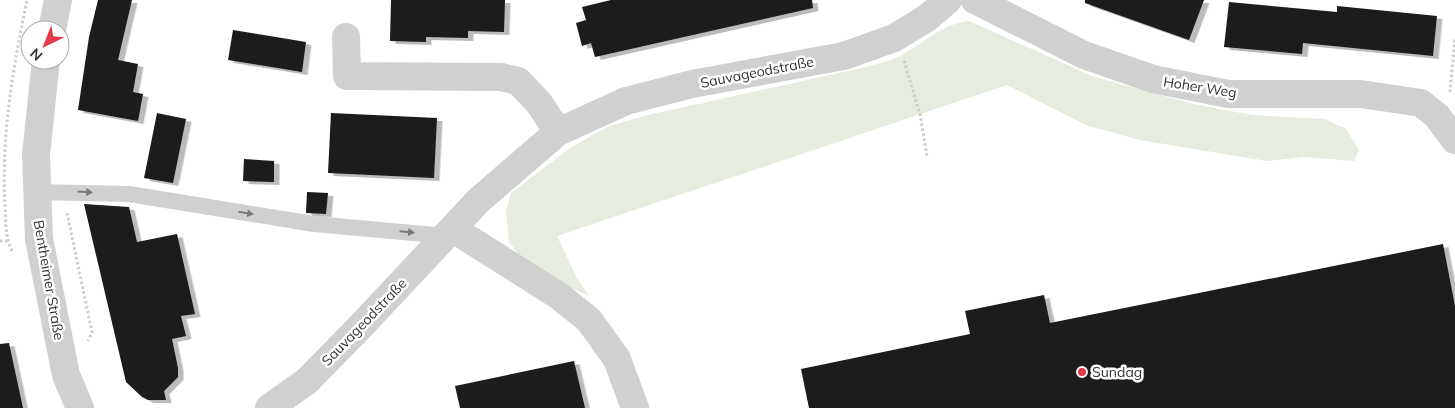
<svg xmlns="http://www.w3.org/2000/svg" width="1455" height="408" font-family="Mulish,sans-serif">
<style>
.green{fill:#e6ecdf}
.building{fill:#1a1a1a;filter:url(#shadow)}
.lines{fill:none;stroke-linecap:round;stroke-linejoin:round}
.path{stroke:#cdcdcd;stroke-width:3;stroke-dasharray:2.5 2.5;stroke-linecap:butt}
.service{stroke:#d0d0d0;stroke-width:16}
.minor{stroke:#d0d0d0;stroke-width:28}
.tertiary{stroke:#d0d0d0;stroke-width:28}
.oneway{fill:#7a7a7a}
.poi-dot{fill:#e63946;stroke:#fff;stroke-width:2}
.labels{text-anchor:middle;dominant-baseline:central;stroke-width:5;stroke-linejoin:round;paint-order:stroke}
.street-label{font-size:14px;fill:#333;stroke:#fff}
.poi-label{font-size:14px;fill:#333;stroke:#fff;text-anchor:start}
</style>
<defs>
<filter id="shadow"><feDropShadow dx="5.5" dy="3" stdDeviation="0" flood-color="#0004"/></filter>
</defs>
<rect width="100%" height="100%" fill="#fff"/>
<path class="green" d="M 969,21 L 1092,76 L 1145,91 L 1198,105 L 1252,115 L 1325,119 L 1346,129 L 1359,150 L 1354,161 L 1304,157 L 1267,161 L 1140,140 L 1086,125 L 1007,85 L 557,236 L 577,278 L 589,296 L 565,285 L 550,274 L 523,260 L 509,242 L 506,211 L 511,193 L 570,148 L 609,126 L 648,115 L 866,67 C 876,64 887,62 896,58 C 921,46 940,24 969,21 Z"/>
<path class="building" d="M 98,0 L 132,0 L 118,60 L 138,64 L 133,92 L 143,94 L 138,121 L 78,110 L 89,37 Z
M 391,0 L 505,0 L 504,32 L 468,31 L 468,38 L 426,37 L 426,42 L 390,41 Z
M 611,0 L 812,0 L 813,8 L 595,57 L 591,43 L 582,46 L 576,23 L 586,20 L 582,7 Z
M 1085,0 L 1204,0 L 1189,40 L 1085,3 Z
M 1229,2 L 1337,12 L 1337,6 L 1437,16 L 1433,56 L 1303,43 L 1302,54 L 1224,47 Z
M 233,30 L 306,42 L 302,72 L 228,60 Z
M 157,113 L 186,119 L 173,183 L 144,178 Z
M 331,113 L 437,118 L 434,178 L 328,173 Z
M 244,159 L 274,161 L 274,182 L 243,181 Z
M 307,192 L 328,193 L 326,214 L 306,213 Z
M 84,204 L 129,207 L 137,242 L 177,234 L 195,314 L 181,316 L 186,336 L 172,339 L 178,368 L 178,377 L 164,391 L 166,400 L 148,400 L 142,397 L 126,382 Z
M 1443,244 L 1455,306 L 1455,408 L 809,408 L 801,369 L 970,334 L 965,311 L 1044,295 L 1050,323 Z
M 9,343 L 23,408 L 0,408 L 0,344 Z
M 574,361 L 585,408 L 460,408 L 455,386 Z"/>
<g class="lines">
<path class="path" d="M 904,61 L 920,114 L 927,156
M 1450,92 L 1455,38
M 67,213 L 92,332 L 88,341
M 0,241 L 9,241
M 12,251 C 5,237 6,222 5,206 C 1,136 13,68 27,0"/>
<path class="service" d="M 36,192 L 129,194 L 314,224 L 446,236"/>
<path class="minor" d="M 975,0 L 1084,55 L 1153,79 L 1228,94 L 1361,94 L 1421,103 L 1437,116 L 1455,140
M 346,37 L 347,76 L 501,77 L 518,81 L 539,103 L 558,132
M 453,229 L 559,296 L 589,320 L 617,359 L 635,408
M 269,408 L 307,381 L 361,326 L 479,200 L 558,132 L 626,101 L 692,84 L 844,56 L 894,38 L 927,18 L 948,0"/>
<path class="tertiary" d="M 52,30 L 58,0
M 46,60 L 36,155 L 39,239 L 66,375 L 80,408"/>
</g>
<defs><path id="oneway-solid" d="M-6-.8H1V-3.2L6.5 0L1 3.2V.8H-6Z" transform="scale(1.25)"/></defs>
<g class="oneway">
<use href="#oneway-solid" transform="translate(85 192) rotate(3)"/>
<use href="#oneway-solid" transform="translate(246 213) rotate(9)"/>
<use href="#oneway-solid" transform="translate(407 232) rotate(5)"/>
</g>
<circle class="poi-dot" cx="1082" cy="372" r="5"/>
<g class="labels">
<g class="street-label">
<text transform="translate(757 72) rotate(-11)">Sauvageodstraße</text>
<text transform="translate(1200 87) rotate(9)">Hoher Weg</text>
<text transform="translate(49 280) rotate(80)">Bentheimer Straße</text>
<text transform="translate(364 322) rotate(-46)">Sauvageodstraße</text>
</g>
<g class="poi-label">
<text x="1092" y="372">Sundag</text>
</g>
</g>
<g transform="translate(45 45) rotate(223)"><circle r="24" fill="#ffffff" stroke="#adadad"/>
<path d="M0-4L9 19L0 12L-9 19Z" fill="#e63946"/>
<text y="-8" font-size="14" font-weight="bold" text-anchor="middle" fill="#333333">N</text>
</g>
</svg>
